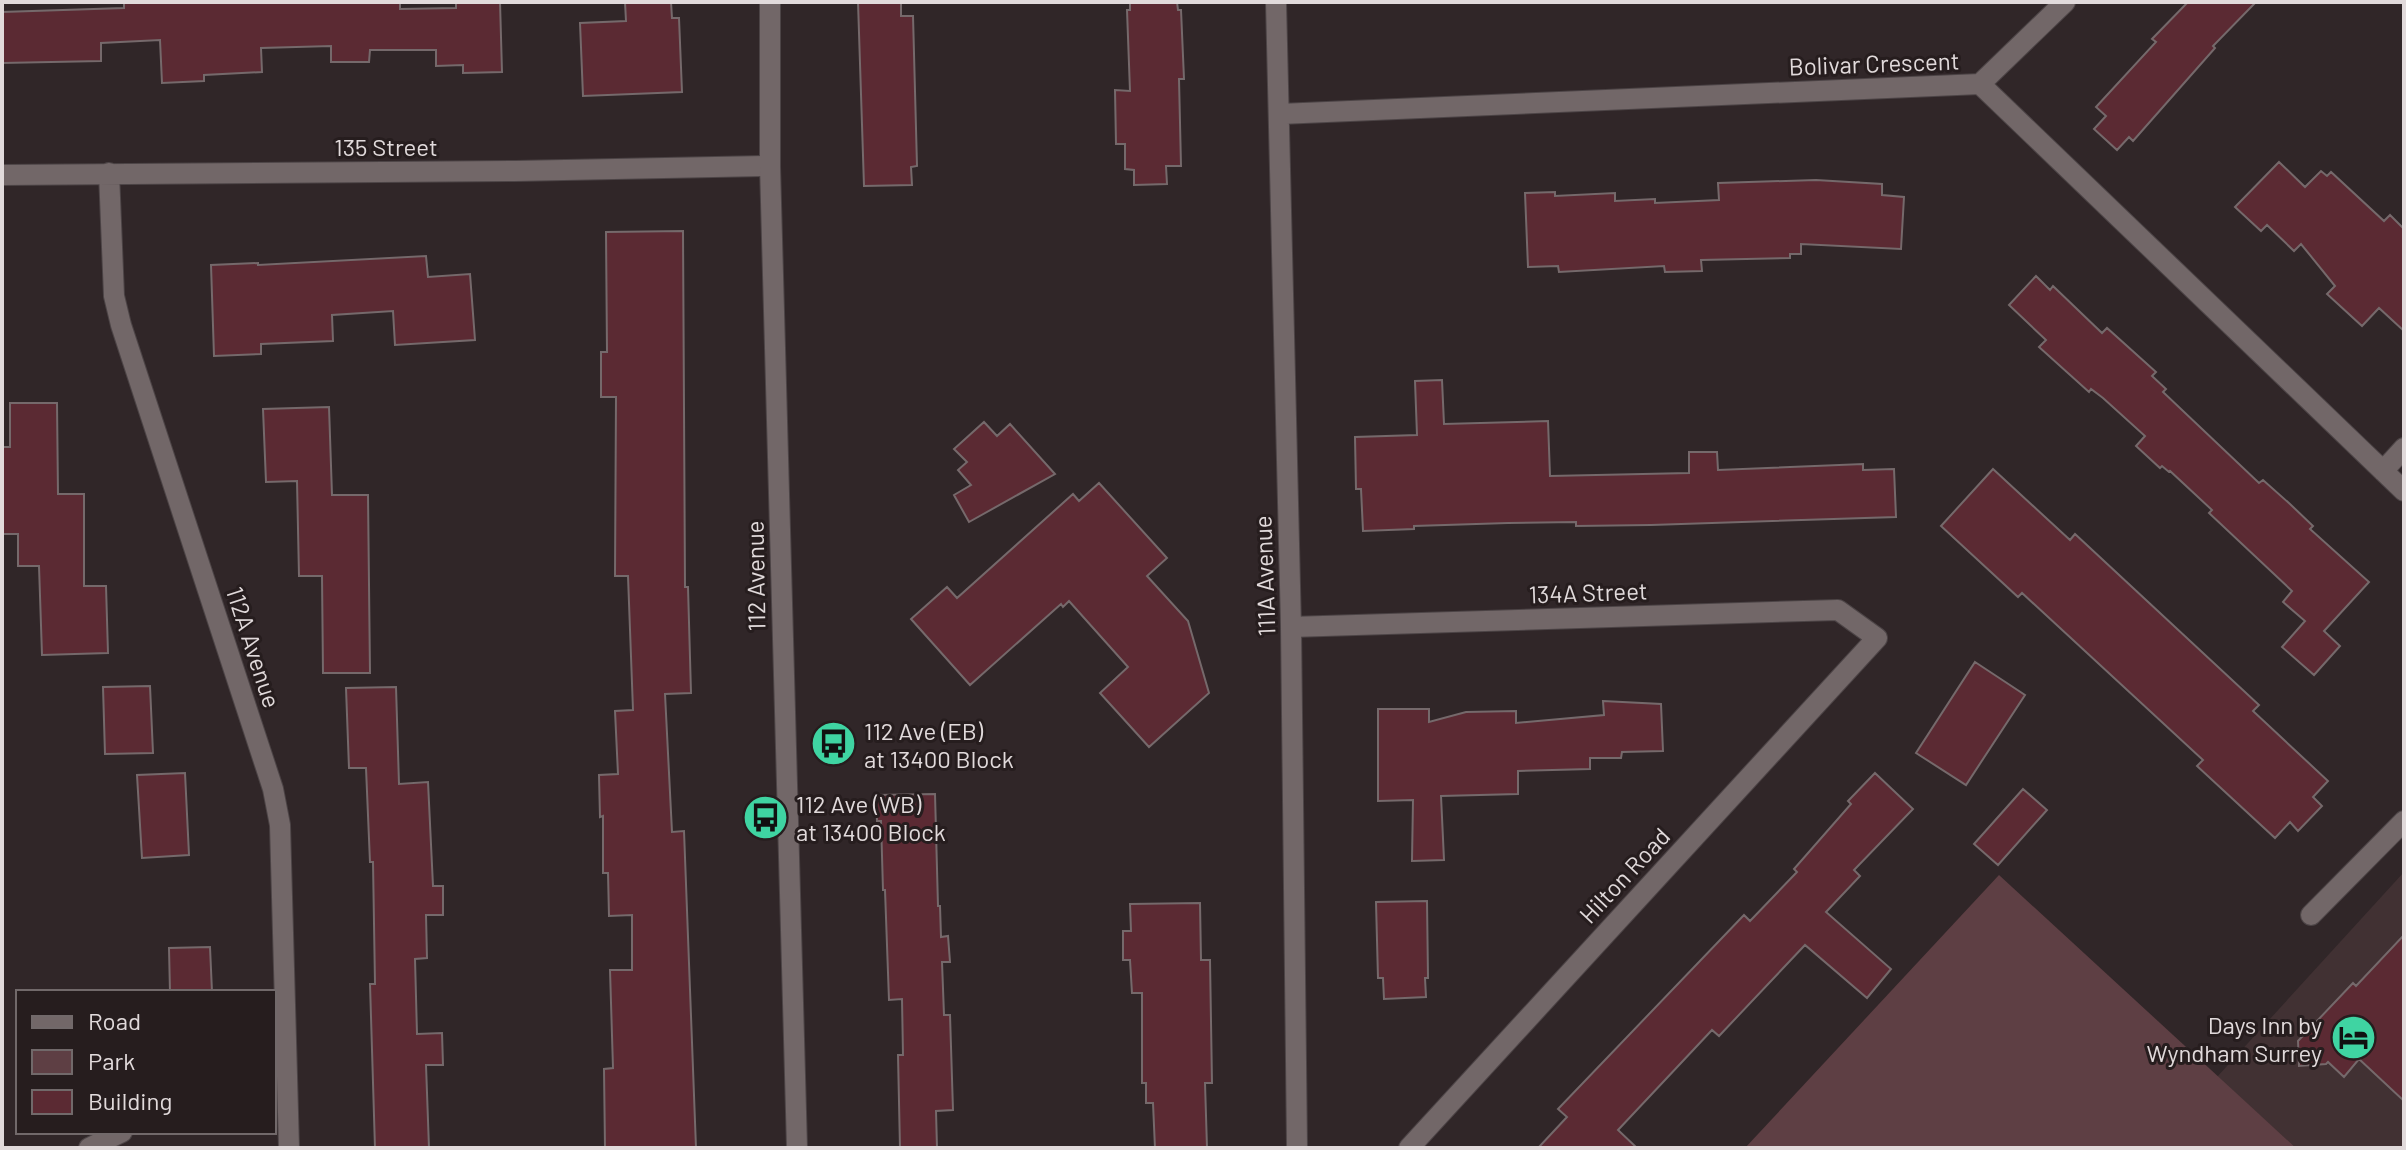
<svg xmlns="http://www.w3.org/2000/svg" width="2406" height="1150" font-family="Barlow,sans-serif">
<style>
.built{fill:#413133}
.green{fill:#5e3f44}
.building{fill:#5b2a33;stroke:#75696b;stroke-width:2}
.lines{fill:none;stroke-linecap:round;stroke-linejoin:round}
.street-casing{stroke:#4c4446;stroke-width:22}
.secondary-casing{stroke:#4c4446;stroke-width:22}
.street{stroke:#726768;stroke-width:20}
.secondary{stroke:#726768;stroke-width:20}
.labels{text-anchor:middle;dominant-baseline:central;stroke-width:6;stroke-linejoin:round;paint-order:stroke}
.street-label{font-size:24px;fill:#e1dadb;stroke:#261d1e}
.poi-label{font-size:24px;fill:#e1dadb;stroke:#261d1e;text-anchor:start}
</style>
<rect width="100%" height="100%" fill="#302628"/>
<path class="built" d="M 2404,872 L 2404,1148 L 2296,1148 L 2217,1077 Z"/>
<path class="green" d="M 1999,875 L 2296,1148 L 1745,1148 Z"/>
<path class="building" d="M 124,2 L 400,2 L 400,9 L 456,8 L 456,3 L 500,2 L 502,72 L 463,73 L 463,65 L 436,66 L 436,50 L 370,50 L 369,62 L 331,62 L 331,46 L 261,48 L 262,72 L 204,75 L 204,81 L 162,83 L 160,40 L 101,43 L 101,61 L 2,63 L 2,12 L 124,8 Z
M 625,2 L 671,2 L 672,18 L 679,18 L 682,92 L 583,96 L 580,23 L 626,21 Z
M 858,2 L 901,2 L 901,16 L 913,16 L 917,166 L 911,167 L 912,185 L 864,186 Z
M 1130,2 L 1177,2 L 1178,10 L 1181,10 L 1184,79 L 1179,79 L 1181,166 L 1166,166 L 1167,184 L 1134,185 L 1134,170 L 1125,169 L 1125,144 L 1116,144 L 1115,90 L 1130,91 L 1127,10 L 1130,10 Z
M 2188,2 L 2256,2 L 2213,46 L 2215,48 L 2133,141 L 2129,137 L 2117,150 L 2094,129 L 2106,116 L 2096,107 L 2156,42 L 2152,39 Z
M 2279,162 L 2305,187 L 2321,171 L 2327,176 L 2331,172 L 2384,221 L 2390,215 L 2404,229 L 2404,331 L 2379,308 L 2362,326 L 2327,294 L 2335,286 L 2301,244 L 2294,251 L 2267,225 L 2261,231 L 2235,207 Z
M 1816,180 L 1882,184 L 1882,195 L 1904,197 L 1901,249 L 1801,244 L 1801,254 L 1790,254 L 1790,258 L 1701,260 L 1702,271 L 1665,272 L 1664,266 L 1559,272 L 1558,266 L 1528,267 L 1525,193 L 1555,192 L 1555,196 L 1615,193 L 1615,201 L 1655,199 L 1655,203 L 1719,200 L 1718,183 Z
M 683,231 L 685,587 L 688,587 L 691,693 L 665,694 L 672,832 L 684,831 L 696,1148 L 605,1148 L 604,1069 L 613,1068 L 610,970 L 632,970 L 632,915 L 609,916 L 608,873 L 603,873 L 603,816 L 600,817 L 599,775 L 618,774 L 615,711 L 633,710 L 628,576 L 615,576 L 616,397 L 601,397 L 601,352 L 607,352 L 606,232 Z
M 426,256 L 428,277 L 470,274 L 475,340 L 395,345 L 393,311 L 332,315 L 333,341 L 261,344 L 261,354 L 214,356 L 211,265 L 258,263 L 258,265 Z
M 2036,276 L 2050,290 L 2053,286 L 2102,333 L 2107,328 L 2156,372 L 2152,376 L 2166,389 L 2163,392 L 2259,483 L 2263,480 L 2290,504 L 2313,526 L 2310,529 L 2369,582 L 2324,631 L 2340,646 L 2314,675 L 2282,647 L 2305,621 L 2283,602 L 2292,591 L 2209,513 L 2212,510 L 2170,471 L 2169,472 L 2162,466 L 2160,468 L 2136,446 L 2145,436 L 2103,398 L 2091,389 L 2089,392 L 2039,347 L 2046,340 L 2009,305 Z
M 1442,380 L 1444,424 L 1548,421 L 1550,476 L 1689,473 L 1689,452 L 1717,452 L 1718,470 L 1863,464 L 1863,470 L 1894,469 L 1896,517 L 1651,525 L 1576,526 L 1576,522 L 1508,523 L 1414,526 L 1414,529 L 1363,531 L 1361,489 L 1356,489 L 1355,437 L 1417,435 L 1415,381 Z
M 10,403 L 57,403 L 58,494 L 84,494 L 84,586 L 106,586 L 108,653 L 42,655 L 39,566 L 18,566 L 18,534 L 2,534 L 2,447 L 10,447 Z
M 329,407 L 332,495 L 368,495 L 370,673 L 323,673 L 322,576 L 299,576 L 297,481 L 266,482 L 263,409 Z
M 984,422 L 997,436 L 1010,424 L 1055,474 L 969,522 L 954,495 L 971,485 L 958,470 L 967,462 L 954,449 Z
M 1993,469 L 2070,540 L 2075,534 L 2259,705 L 2253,711 L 2328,781 L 2313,797 L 2322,806 L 2298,831 L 2290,822 L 2275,838 L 2197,766 L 2203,760 L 2022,593 L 2018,597 L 1941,526 Z
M 1099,483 L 1167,558 L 1147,576 L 1188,621 L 1209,693 L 1149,747 L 1100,693 L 1128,667 L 1069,601 L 1063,607 L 1061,604 L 970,685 L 911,619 L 947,587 L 957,598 L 1073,494 L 1079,501 Z
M 1975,662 L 2025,695 L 1966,785 L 1916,753 Z
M 150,686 L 153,753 L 105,754 L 103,687 Z
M 396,687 L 399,784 L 428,782 L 433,886 L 443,886 L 443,915 L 426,915 L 427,958 L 415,959 L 417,1034 L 442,1033 L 443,1065 L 426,1065 L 429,1148 L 375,1148 L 370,984 L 375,984 L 373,862 L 370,862 L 366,768 L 349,768 L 346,688 Z
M 1603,701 L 1661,704 L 1663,751 L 1622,752 L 1621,758 L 1590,758 L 1590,769 L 1518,771 L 1518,794 L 1441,796 L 1444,860 L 1412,861 L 1413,800 L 1378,801 L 1378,709 L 1429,709 L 1429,722 L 1466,712 L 1516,711 L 1516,723 L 1604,715 Z
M 185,773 L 189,855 L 142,858 L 137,775 Z
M 1875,773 L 1913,809 L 1854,870 L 1860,876 L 1826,912 L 1891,969 L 1867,998 L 1805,945 L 1719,1036 L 1712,1030 L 1618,1130 L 1637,1148 L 1538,1148 L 1567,1117 L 1558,1109 L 1744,915 L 1750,921 L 1797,872 L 1794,869 L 1851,804 L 1848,801 Z
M 2023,789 L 2047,810 L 1998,865 L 1974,844 Z
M 935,794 L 938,906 L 940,906 L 941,937 L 948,936 L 950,962 L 942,962 L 944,1015 L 950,1015 L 953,1110 L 936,1111 L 937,1148 L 900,1148 L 898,1055 L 903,1055 L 902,999 L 889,1000 L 885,890 L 883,890 L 881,821 L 877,821 L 876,795 Z
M 1427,901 L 1428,978 L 1425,978 L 1426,997 L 1384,999 L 1383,978 L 1378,978 L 1376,902 Z
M 1200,903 L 1201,960 L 1210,960 L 1212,1083 L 1205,1083 L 1207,1148 L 1155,1148 L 1153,1103 L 1146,1103 L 1146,1083 L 1142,1083 L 1142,993 L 1132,993 L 1130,960 L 1123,960 L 1123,931 L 1131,931 L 1130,904 Z
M 2404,935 L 2404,1101 L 2359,1059 L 2344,1077 L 2328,1062 L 2326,1064 L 2299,1066 L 2298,1041 L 2353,983 L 2356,986 Z
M 210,947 L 212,992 L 170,992 L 169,948 Z"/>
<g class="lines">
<defs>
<path id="street" d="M 1276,2 L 1291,627 L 1297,1148
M 1980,84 L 2065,2
M 1280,114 L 1980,84 L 2404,491
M 109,173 L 114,296 L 121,325 L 273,789 L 280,825 L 289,1148
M 2,175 L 515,171 L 770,166
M 2383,471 L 2404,448
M 1291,627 L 1838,610 L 1877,638 L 1409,1148
M 2311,915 L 2404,821
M 89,1148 L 122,1132"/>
<path id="secondary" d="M 770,2 L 770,166 L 797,1148"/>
</defs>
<use href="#street" class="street-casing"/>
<use href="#secondary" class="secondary-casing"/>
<use href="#street" class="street"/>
<use href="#secondary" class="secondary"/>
</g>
<defs>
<symbol id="bus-disc" viewBox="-11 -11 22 22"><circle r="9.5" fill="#3fd4a2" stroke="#261d1e"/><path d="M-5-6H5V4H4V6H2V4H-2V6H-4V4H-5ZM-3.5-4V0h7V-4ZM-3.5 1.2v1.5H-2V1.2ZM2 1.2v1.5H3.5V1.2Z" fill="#111"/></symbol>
<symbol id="hotel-disc" viewBox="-11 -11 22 22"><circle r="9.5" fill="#3fd4a2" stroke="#261d1e"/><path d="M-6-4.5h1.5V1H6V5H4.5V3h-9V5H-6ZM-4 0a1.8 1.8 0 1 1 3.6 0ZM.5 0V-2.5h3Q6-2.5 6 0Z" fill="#111"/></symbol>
</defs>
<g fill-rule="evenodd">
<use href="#bus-disc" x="808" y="718" width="51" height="51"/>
<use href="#bus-disc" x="740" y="792" width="51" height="51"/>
<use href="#hotel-disc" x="2328" y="1012" width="51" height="51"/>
</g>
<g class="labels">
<g class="street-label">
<text transform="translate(1874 63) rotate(-2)">Bolivar Crescent</text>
<text x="386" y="146">135 Street</text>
<text transform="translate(755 576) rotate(-91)">112 Avenue</text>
<text transform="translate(1264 576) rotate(-92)">111A Avenue</text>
<text transform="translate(1588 592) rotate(-2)">134A Street</text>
<text transform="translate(254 647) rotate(72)">112A Avenue</text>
<text transform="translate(1624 875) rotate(-47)">Hilton Road</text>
</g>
<g class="poi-label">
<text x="864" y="730">112 Ave (EB)<tspan x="864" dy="28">at 13400 Block</tspan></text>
<text x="796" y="803">112 Ave (WB)<tspan x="796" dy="28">at 13400 Block</tspan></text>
<text x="2322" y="1024" text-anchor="end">Days Inn by<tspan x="2322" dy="28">Wyndham Surrey</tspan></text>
</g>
</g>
<rect width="2406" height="1150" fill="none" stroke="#e1dadb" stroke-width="8"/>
<rect x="16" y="990" width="260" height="144" fill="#261d1e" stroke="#71696a" stroke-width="2"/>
<rect x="32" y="1016" width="40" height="12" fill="#726768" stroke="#71696a" stroke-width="2"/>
<text x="88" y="1030" font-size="24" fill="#e1dadb">Road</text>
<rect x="32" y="1050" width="40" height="24" fill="#5e3f44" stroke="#71696a" stroke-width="2"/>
<text x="88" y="1070" font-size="24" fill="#e1dadb">Park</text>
<rect x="32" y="1090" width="40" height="24" fill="#5b2a33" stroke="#71696a" stroke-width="2"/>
<text x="88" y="1110" font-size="24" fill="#e1dadb">Building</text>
</svg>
